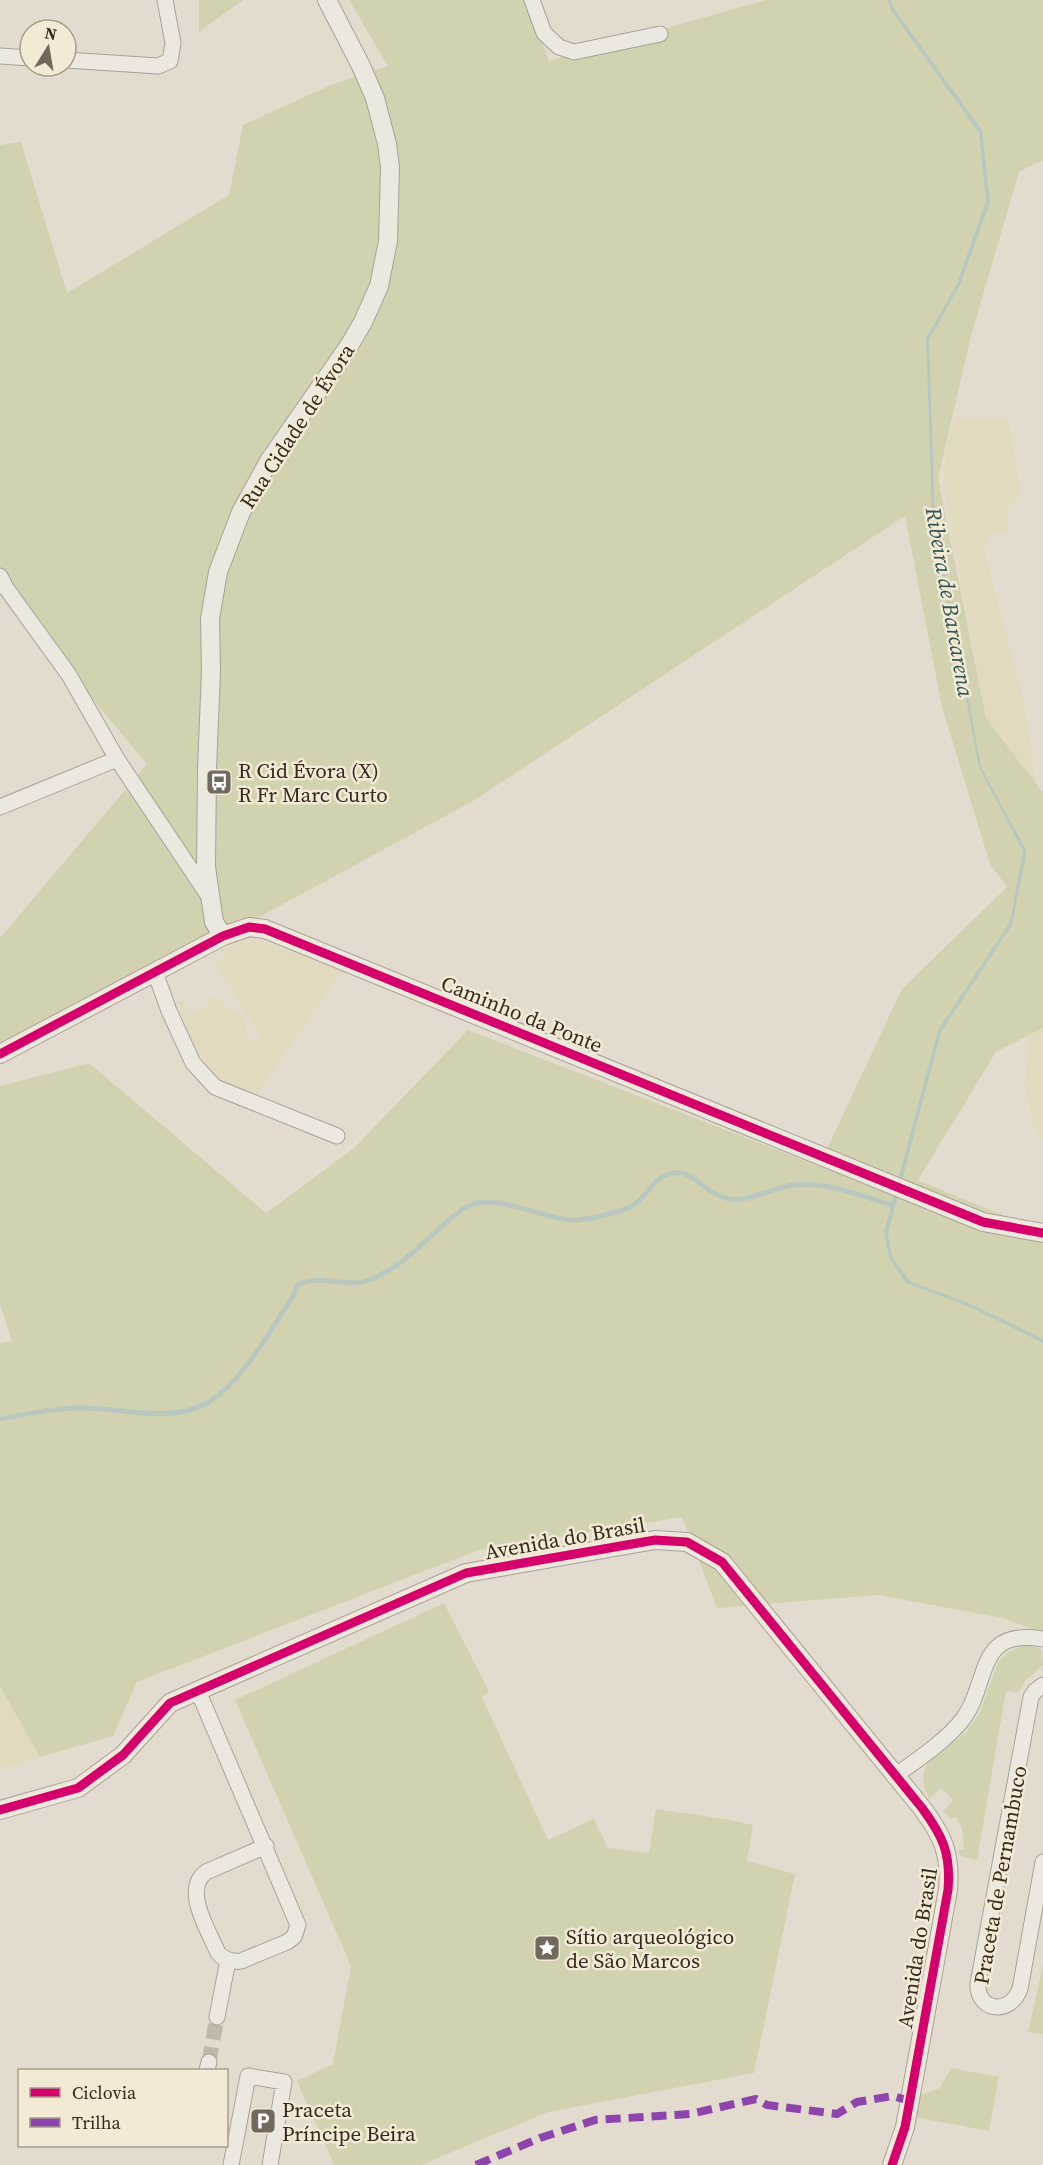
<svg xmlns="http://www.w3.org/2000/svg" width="1043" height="2165" font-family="'Source Serif 4',serif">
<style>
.farmland{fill:#e1dabf}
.green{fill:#d2d2b1}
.water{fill:#b9c8bf}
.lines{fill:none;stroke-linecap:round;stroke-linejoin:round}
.stream{stroke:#b9c8bf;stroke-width:5}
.minor-tunnel{stroke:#c0b8ab;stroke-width:15;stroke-dasharray:15 8;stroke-linecap:butt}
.minor-casing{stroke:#a8a197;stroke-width:17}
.tertiary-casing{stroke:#a8a197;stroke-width:20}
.minor{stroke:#ece7df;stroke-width:15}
.tertiary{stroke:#ece7df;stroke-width:18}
.quiet{stroke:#8e44ad;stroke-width:8;stroke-dasharray:15 8;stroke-linecap:butt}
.cycleway-casing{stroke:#f3ead5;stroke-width:13}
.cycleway{stroke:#d6006c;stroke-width:9}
.labels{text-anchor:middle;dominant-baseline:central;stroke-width:5;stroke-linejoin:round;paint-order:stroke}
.street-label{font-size:21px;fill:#362a1f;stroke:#f3ead5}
.poi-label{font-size:21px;fill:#362a1f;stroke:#f3ead5;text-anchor:start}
.water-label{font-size:22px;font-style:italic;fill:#305552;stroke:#f3ead5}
</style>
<rect width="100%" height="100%" fill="#e3dcce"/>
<path class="farmland" d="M 958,418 L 1008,418 L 1021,494 L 1008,509 L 1010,530 L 989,536 L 984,550 L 1024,701 L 1040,812 L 987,724 L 944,490 L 947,438 Z
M 245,936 L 254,937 L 342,971 L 257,1094 L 223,1081 L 209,1071 L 200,1059 L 176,1002 L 183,1000 L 193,1014 L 208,1005 L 206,1002 L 217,995 L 231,1011 L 244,1016 L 249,1042 L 261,1037 L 215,963 L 227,955 L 225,951 L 222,952 L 217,947 Z
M 1043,1028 L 1043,1140 L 1033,1124 L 1025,1084 L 1030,1034 Z
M 0,1686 L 40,1757 L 0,1769 Z"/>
<path class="green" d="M 199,0 L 243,0 L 199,32 Z
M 349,0 L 526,0 L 549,61 L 766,0 L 1043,0 L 1043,160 L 1019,172 L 971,336 L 938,478 L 986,718 L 1043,793 L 1043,1028 L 996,1052 L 918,1180 L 1043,1232 L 1043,1633 L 1003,1618 L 878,1595 L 717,1608 L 682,1517 L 479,1550 L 137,1682 L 113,1736 L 40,1757 L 0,1686 L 0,1343 L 12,1341 L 0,1304 L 0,1086 L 89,1063 L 266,1213 L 353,1149 L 468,1030 L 819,1166 L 902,989 L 1007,887 L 990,864 L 942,707 L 905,516 L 473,801 L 265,914 L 0,1065 L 0,938 L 147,764 L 0,589 L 0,145 L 21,142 L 67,293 L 229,195 L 243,125 L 333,84 L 388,66 Z
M 444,1603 L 489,1692 L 482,1697 L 548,1840 L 594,1819 L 608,1848 L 649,1853 L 656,1809 L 725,1819 L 753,1825 L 747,1861 L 795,1874 L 754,2073 L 548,2112 L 421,2165 L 334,2165 L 297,2081 L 333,2064 L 351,1966 L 235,1700 Z
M 1021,1646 L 1035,1646 L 1042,1651 L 1043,1665 L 1025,1681 L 1018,1693 L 1006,1691 L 977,1860 L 960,1856 L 958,1850 L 964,1849 L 962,1828 L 956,1817 L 951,1819 L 943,1811 L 953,1801 L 942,1788 L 929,1799 L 924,1785 L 923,1775 L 926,1767 L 929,1761 L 966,1733 L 980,1712 L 998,1662 L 1009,1652 Z
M 1043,1965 L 1043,2034 L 1028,2032 Z
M 951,2068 L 999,2077 L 989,2131 L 909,2116 L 912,2098 L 940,2088 Z"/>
<path class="water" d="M 887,0 L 890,0 L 895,10 L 982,130 L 990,202 L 989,206 L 960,285 L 929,340 L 935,518 L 981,767 L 1026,850 L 1026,856 L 1012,925 L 941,1032 L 888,1234 L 892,1257 L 910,1281 L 973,1305 L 1043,1339 L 1043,1343 L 970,1307 L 906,1283 L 889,1258 L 884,1232 L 938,1030 L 1010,922 L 1023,851 L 979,768 L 932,518 L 926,338 L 957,284 L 986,200 L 979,133 L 892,12 Z"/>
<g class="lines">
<path class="stream" d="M 0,1419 C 26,1414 56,1408 82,1408 C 123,1408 171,1424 209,1402 C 244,1380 269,1332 292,1298 L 298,1285 C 319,1273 347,1289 369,1280 C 397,1270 421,1245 442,1226 C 451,1219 460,1209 471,1205 C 499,1193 549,1222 578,1220 C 590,1219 627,1211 635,1204 C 648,1194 655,1176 673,1173 C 693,1169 706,1195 729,1199 C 751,1202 773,1187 795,1185 C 827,1181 863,1197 893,1205"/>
<path class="minor-tunnel" d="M 209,2062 L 217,2017"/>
<defs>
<path id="minor" d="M 532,0 L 544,33 L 559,47 L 574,52 L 660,34
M 0,56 L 30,58
M 66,60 L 158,66 L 170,61 L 173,43 L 165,0
M 0,576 L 6,588 L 69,675 L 117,759 L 210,898
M 0,807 L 117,759
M 155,972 L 169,1011 L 193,1063 L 215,1087 L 337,1136
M 1043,1685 L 1035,1691 L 1031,1697 L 978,1983 C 976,2010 1009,2017 1020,1989 L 1043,1862
M 198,1691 L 298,1925 L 294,1937 L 287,1942 L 241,1961 C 232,1962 224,1960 218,1953 C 209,1931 182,1890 206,1872 L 266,1846
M 896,1775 C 917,1760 947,1740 963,1719 C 990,1683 975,1627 1043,1639
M 217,2017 L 228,1960
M 207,2070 L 209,2062
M 231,2165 L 248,2076 L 284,2082 L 270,2165"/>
<path id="tertiary" d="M 223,936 L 214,922 L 206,867 L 207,769 L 211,672 L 210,619 L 218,572 L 241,512 L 269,461 L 349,346 L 363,322 L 379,286 L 388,241 L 390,167 L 387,144 L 375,98 L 361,66 L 327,0
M 0,1054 L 223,936 L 249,927 L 265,929 L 983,1222 L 1043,1233
M 0,1810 L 78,1788 L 123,1755 L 170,1703 L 466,1573 L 655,1540 L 687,1542 L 722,1562 L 922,1808 C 943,1836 951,1854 948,1890 L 905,2127 L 892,2165"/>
</defs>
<use href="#minor" class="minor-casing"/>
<use href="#tertiary" class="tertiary-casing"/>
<use href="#minor" class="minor"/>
<use href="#tertiary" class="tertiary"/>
<path class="quiet" d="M 476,2165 L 540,2138 L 595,2120 L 690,2114 L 756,2099 L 767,2105 L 837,2114 L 857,2102 L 893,2096 L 910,2101"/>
<defs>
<path id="cycleway" d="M 0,1054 L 223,936 L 249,927 L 265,929 L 983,1222 L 1043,1233
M 0,1810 L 78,1788 L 123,1755 L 170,1703 L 466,1573 L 655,1540 L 687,1542 L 722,1562 L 922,1808 C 943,1836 951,1854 948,1890 L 905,2127 L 892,2165"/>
</defs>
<use href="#cycleway" class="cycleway-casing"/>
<use href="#cycleway" class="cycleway"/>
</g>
<defs>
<symbol id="bus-square" viewBox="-11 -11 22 22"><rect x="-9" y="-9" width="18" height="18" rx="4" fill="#73685c" stroke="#f3ead5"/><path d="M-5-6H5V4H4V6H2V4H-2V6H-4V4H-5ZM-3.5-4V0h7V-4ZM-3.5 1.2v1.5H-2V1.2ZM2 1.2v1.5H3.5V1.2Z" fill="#fff"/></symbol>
<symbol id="sight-square" viewBox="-11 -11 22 22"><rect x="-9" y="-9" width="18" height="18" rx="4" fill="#73685c" stroke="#f3ead5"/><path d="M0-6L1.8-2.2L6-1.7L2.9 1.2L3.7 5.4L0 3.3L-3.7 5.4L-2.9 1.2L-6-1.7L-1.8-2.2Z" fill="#fff"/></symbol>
<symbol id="parking-square" viewBox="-11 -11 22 22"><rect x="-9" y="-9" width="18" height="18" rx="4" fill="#73685c" stroke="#f3ead5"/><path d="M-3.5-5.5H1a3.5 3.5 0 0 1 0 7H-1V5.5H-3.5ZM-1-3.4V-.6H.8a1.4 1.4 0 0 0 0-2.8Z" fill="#fff"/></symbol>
</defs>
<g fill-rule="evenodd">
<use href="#bus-square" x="204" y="767" width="30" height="30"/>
<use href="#sight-square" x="532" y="1933" width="30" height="30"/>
<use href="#parking-square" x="248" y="2106" width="30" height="30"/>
</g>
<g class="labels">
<g class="street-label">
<text transform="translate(297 426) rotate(-57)">Rua Cidade de Évora</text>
<text transform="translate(522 1014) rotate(22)">Caminho da Ponte</text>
<text transform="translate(565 1538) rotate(-10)">Avenida do Brasil</text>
<text transform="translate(1000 1875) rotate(-80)">Praceta de Pernambuco</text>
<text transform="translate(917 1948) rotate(-81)">Avenida do Brasil</text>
</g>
<g class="poi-label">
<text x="238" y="770">R Cid Évora (X)<tspan x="238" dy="24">R Fr Marc Curto</tspan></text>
<text x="566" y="1936">Sítio arqueológico<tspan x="566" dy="24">de São Marcos</tspan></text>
<text x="282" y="2109">Praceta<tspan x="282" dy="24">Príncipe Beira</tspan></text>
</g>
<g class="water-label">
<text transform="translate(950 602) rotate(80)">Ribeira de Barcarena</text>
</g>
</g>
<rect x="18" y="2069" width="210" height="78" fill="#f3ead5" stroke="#a79d8c" stroke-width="1.5"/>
<rect x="30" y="2088" width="30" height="9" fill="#d6006c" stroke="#a79d8c" stroke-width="1.5"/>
<text x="72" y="2099" font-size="18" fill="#362a1f">Ciclovia</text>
<rect x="30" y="2118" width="30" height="9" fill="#8e44ad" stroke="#a79d8c" stroke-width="1.5"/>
<text x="72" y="2129" font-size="18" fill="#362a1f">Trilha</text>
<g transform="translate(48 48) rotate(11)"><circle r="28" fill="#f3ead5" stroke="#a79d8c" stroke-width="1.5"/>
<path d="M0-4.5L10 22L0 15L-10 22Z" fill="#73685c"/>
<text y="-9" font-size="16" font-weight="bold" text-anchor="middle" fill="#362a1f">N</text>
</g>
</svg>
